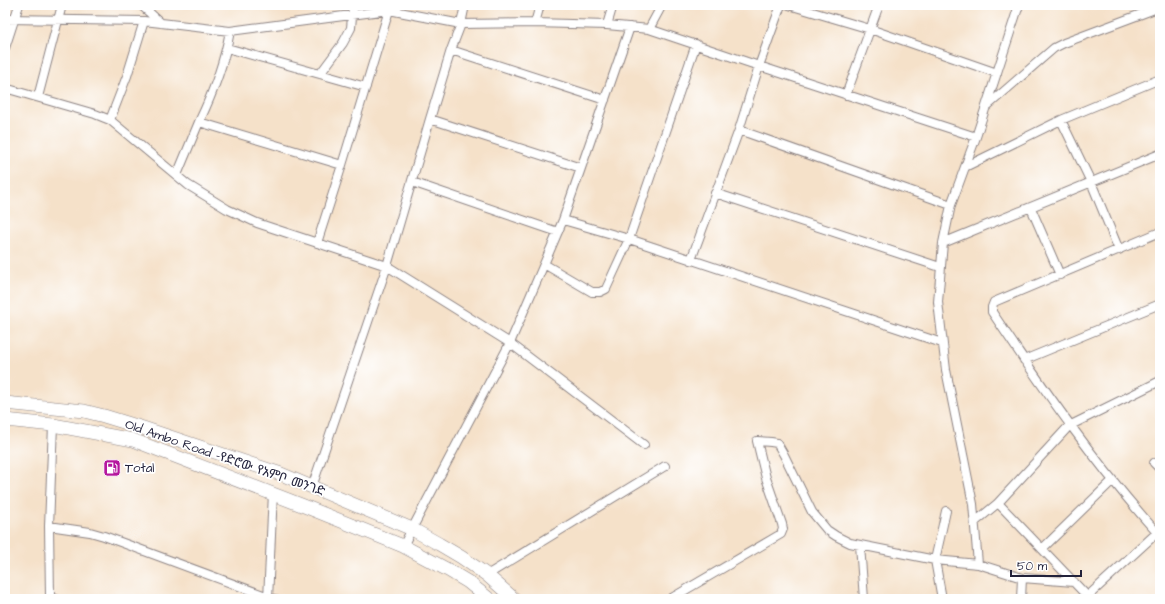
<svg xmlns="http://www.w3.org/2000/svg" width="1165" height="604" font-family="'Architects Daughter','Noto Sans Ethiopic',sans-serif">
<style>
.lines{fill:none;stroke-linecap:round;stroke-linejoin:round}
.street-casing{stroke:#8c8282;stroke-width:10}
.primary-casing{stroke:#8c8282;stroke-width:14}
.street{stroke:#fff;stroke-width:8}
.primary{stroke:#fff;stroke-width:13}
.labels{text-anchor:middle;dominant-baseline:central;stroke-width:3.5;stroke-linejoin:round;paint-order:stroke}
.street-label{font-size:13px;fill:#22223b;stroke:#fff}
.poi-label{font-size:13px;fill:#22223b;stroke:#fff;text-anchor:start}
</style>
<rect width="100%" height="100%" fill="#fff"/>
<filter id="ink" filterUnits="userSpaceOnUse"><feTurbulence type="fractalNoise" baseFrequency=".025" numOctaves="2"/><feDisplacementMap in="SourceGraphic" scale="8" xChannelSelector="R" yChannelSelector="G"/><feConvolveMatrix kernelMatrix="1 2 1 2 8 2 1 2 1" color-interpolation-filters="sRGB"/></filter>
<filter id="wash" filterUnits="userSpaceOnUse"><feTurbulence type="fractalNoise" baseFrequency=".012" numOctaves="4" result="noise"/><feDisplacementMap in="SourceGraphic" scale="16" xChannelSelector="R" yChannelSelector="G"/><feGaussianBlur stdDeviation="0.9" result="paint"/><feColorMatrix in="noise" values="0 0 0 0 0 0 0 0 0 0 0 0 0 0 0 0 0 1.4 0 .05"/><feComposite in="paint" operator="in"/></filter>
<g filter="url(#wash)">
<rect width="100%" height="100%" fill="#f5e1c9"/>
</g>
<g filter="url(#ink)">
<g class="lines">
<defs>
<path id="street" d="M 141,5 L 161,23
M 465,5 L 461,24 L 451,50 L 430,119 L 387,266 L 510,343 L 644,445
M 789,5 L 870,29 L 997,73
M 5,19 L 144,21 L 230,31 L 389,10 L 461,24 L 535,23 L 607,25 L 649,29 L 759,66 L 976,137 L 951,205 L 943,243 L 938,302 L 946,370 L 973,504 L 978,564 L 1022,578 L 1074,582
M 535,23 L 540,5
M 607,25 L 613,5
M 649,29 L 662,5
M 696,44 L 629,239 L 942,343
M 5,48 L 19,5
M 227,48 L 366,87
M 451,50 L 605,100
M 320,74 L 343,43 L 351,28 L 353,5
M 5,88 L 95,114 L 110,120 L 127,76 L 144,21
M 846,95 L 879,5
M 38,97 L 62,5
M 986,107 L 1054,48 L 1064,43 L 1160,7
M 430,119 L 581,168
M 110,120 L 188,185 L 227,209 L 257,223 L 387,266 L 312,487
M 1061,120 L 1091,182 L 1119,250
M 199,122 C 213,93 224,64 230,31
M 739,130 L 951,205
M 976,137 L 1019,5
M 967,166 L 1061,120 L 1160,79
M 177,175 L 199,122 L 342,165
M 412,182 L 558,232
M 715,193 L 940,267
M 1031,208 L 1060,275
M 1160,232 L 994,302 L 992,307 L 992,312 C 1044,390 1097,466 1160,536
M 317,243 L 342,165 L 390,7
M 943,243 L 1160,154
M 691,260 L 739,130 L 759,66 L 781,5
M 544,264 L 592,292 L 600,292 L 606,289 L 629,239 L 563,220
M 1024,360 L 1160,304
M 53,425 L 49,526 L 90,532 L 104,536 L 274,599
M 1154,463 L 1160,469
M 975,522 L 998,503
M 49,526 L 50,597 L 56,599
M 860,545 L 864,599
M 403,546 L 510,343 L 563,220 L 630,27
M 1042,549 L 1112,481
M 487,575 L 665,466
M 1088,596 L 1160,530
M 268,599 L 273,493
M 670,599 L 781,534 L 783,529 L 782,524 L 766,478 L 757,441 L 771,442 L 777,443 L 784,455 L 812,512 L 827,530 L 836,536 L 850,543 L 935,560 L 978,564
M 942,599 L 935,560 L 946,511
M 1021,599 L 1022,578
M 1090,599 L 998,503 L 1069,426 L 1160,381"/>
<path id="primary" d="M 5,403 L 84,411 L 104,416 L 143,428 L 281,474 L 412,529 L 439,544 L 461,557 L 487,575 L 514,599
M 5,420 L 53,425 L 133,440 L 304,506 L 403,546 L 448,570 L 468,582 L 489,599"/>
</defs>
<use href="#street" class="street-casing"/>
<use href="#primary" class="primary-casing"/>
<use href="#street" class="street"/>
<use href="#primary" class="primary"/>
</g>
</g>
<defs>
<symbol id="fuel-square" viewBox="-11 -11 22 22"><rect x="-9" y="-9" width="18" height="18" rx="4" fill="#b5179e" stroke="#fff"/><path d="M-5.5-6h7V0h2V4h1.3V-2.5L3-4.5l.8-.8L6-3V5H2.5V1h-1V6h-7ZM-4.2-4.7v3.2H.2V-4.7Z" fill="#fff"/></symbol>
</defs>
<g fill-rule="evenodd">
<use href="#fuel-square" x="102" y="458" width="20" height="20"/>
</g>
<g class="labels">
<g class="street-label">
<text transform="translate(225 458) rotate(19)">Old Ambo Road -የድሮው የአምቦ መንገድ</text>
</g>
<g class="poi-label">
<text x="125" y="468">Total</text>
</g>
</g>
<rect width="1165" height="604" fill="none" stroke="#fff" stroke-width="20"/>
<path d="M1011 570v6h70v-6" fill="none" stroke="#22223b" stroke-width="2"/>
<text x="1017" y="570" font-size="12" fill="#22223b" stroke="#ffffff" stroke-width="3" paint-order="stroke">50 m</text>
</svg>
